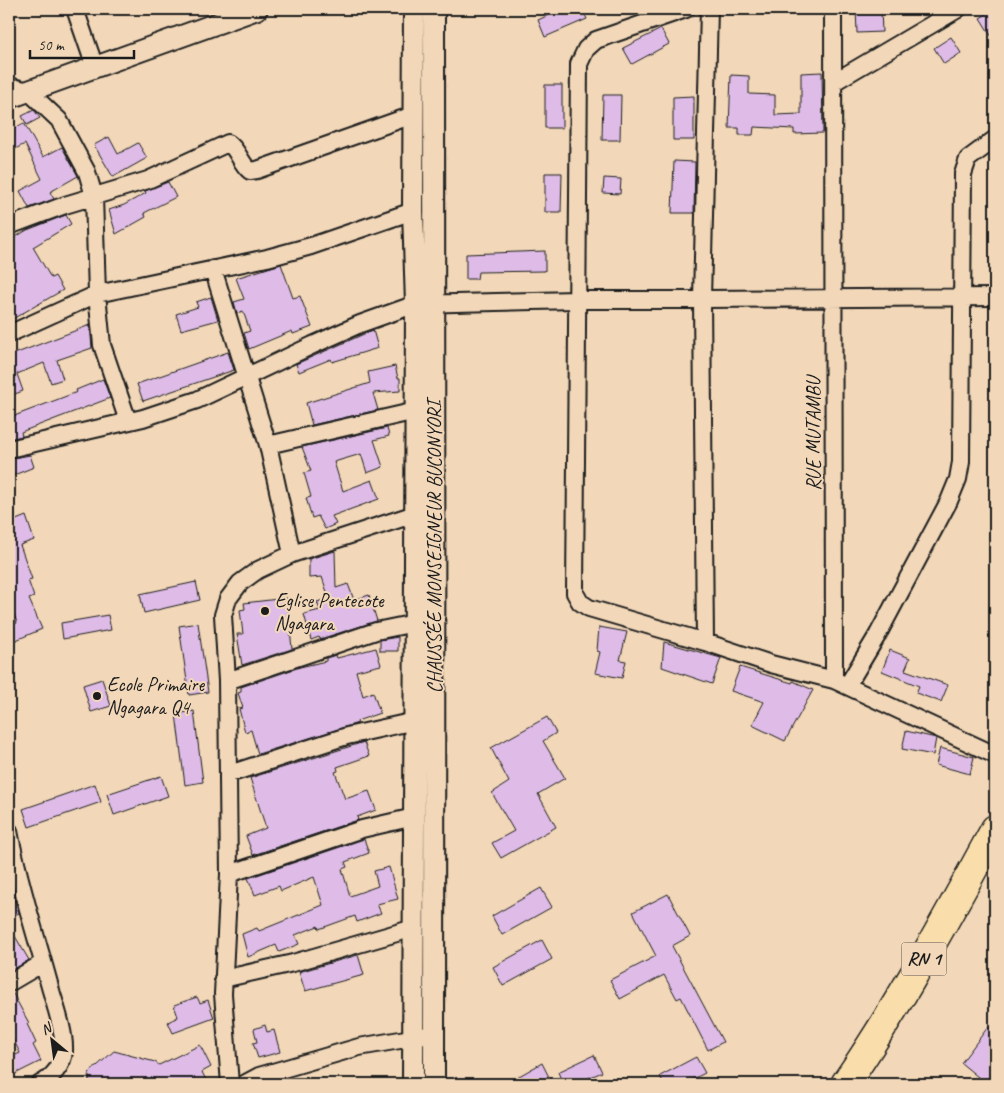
<svg xmlns="http://www.w3.org/2000/svg" width="1004" height="1093" font-family="Caveat,sans-serif">
<style>
.building{fill:#debce7;stroke:#1c1c1c}
.lines{fill:none;stroke-linecap:round;stroke-linejoin:round}
.minor-casing{stroke:#1c1c1c;stroke-width:20}
.tertiary-casing{stroke:#1c1c1c;stroke-width:24}
.trunk-casing{stroke:#1c1c1c;stroke-width:31}
.minor{stroke:#f2d8b9;stroke-width:16}
.tertiary{stroke:#f2d8b9;stroke-width:20}
.trunk{stroke:#f9deab;stroke-width:28}
.poi-dot{fill:#1c1c1c;stroke:#f2d8b9;stroke-width:2}
.labels{text-anchor:middle;dominant-baseline:central;stroke-width:4;stroke-linejoin:round;paint-order:stroke}
.shield{fill:#f2d8b9;stroke:#5c544b;stroke-width:1}
.shield-label{font-size:19px;font-weight:bold;fill:#1c1c1c}
.street-label{font-size:20px;fill:#1c1c1c;stroke:#f2d8b9}
.poi-label{font-size:20px;fill:#1c1c1c;stroke:#f2d8b9;text-anchor:start}
</style>
<rect width="100%" height="100%" fill="#f2d8b9"/>
<filter id="ink" filterUnits="userSpaceOnUse"><feTurbulence type="fractalNoise" baseFrequency=".02" numOctaves="2"/><feDisplacementMap in="SourceGraphic" scale="10" xChannelSelector="R" yChannelSelector="G"/><feConvolveMatrix kernelMatrix="1 2 1 2 8 2 1 2 1" color-interpolation-filters="sRGB"/></filter>
<g filter="url(#ink)">
<path class="building" d="M 562,9 L 582,9 L 587,19 L 545,37 L 538,20 Z
M 856,9 L 881,9 L 882,32 L 857,33 Z
M 995,9 L 995,42 L 980,18 Z
M 661,29 L 669,44 L 632,64 L 623,48 Z
M 951,37 L 961,53 L 944,64 L 934,48 Z
M 822,72 L 823,133 L 794,134 L 794,129 L 754,127 L 753,135 L 739,135 L 739,128 L 729,128 L 731,75 L 749,76 L 749,94 L 775,95 L 775,115 L 801,114 L 801,73 Z
M 545,85 L 562,85 L 562,128 L 545,128 Z
M 603,95 L 621,95 L 620,140 L 602,140 Z
M 694,96 L 694,140 L 673,140 L 673,97 Z
M 34,110 L 40,118 L 27,125 L 22,116 Z
M 24,123 L 43,157 L 62,147 L 78,176 L 50,192 L 54,199 L 29,208 L 20,191 L 42,179 L 25,144 L 9,152 L 9,131 Z
M 109,137 L 118,154 L 138,143 L 147,158 L 113,177 L 94,145 Z
M 674,161 L 695,162 L 694,213 L 672,213 Z
M 545,173 L 562,173 L 561,212 L 545,212 Z
M 604,178 L 621,179 L 620,194 L 603,193 Z
M 168,182 L 176,197 L 144,213 L 146,217 L 116,234 L 109,210 L 124,205 L 146,193 L 145,191 Z
M 66,215 L 71,224 L 33,247 L 51,278 L 55,276 L 63,290 L 9,321 L 9,241 L 27,230 Z
M 545,251 L 545,271 L 478,272 L 477,279 L 466,279 L 466,254 Z
M 281,264 L 293,298 L 300,296 L 312,327 L 293,334 L 292,331 L 249,349 L 244,333 L 250,331 L 243,311 L 237,313 L 234,302 L 244,299 L 236,278 Z
M 211,297 L 218,320 L 181,330 L 176,314 L 198,307 L 196,302 Z
M 90,325 L 92,348 L 57,360 L 63,379 L 51,383 L 44,363 L 17,374 L 23,391 L 9,396 L 9,356 Z
M 373,330 L 378,348 L 332,362 L 331,359 L 299,372 L 296,364 Z
M 228,352 L 234,370 L 143,401 L 137,384 Z
M 395,366 L 398,378 L 400,378 L 400,391 L 373,393 L 378,410 L 312,425 L 306,403 L 370,383 L 368,372 Z
M 103,379 L 110,398 L 21,432 L 22,436 L 9,439 L 9,418 L 77,392 L 76,390 Z
M 387,428 L 389,436 L 374,440 L 383,467 L 367,473 L 361,454 L 334,462 L 343,491 L 372,480 L 379,499 L 332,516 L 336,524 L 325,529 L 318,516 L 312,518 L 306,498 L 311,497 L 304,473 L 311,471 L 302,447 Z
M 30,455 L 34,467 L 9,477 L 9,459 Z
M 26,516 L 34,540 L 20,545 L 32,579 L 28,580 L 34,597 L 29,599 L 42,629 L 9,643 L 9,626 L 17,623 L 9,599 L 9,519 L 11,522 Z
M 335,551 L 336,588 L 348,584 L 354,600 L 369,595 L 377,621 L 320,639 L 319,637 L 311,640 L 304,614 L 320,610 L 317,602 L 329,598 L 322,577 L 309,578 L 309,559 Z
M 196,582 L 200,600 L 144,613 L 140,594 Z
M 287,598 L 292,649 L 242,665 L 237,634 L 243,634 L 240,610 L 245,609 L 244,603 Z
M 108,615 L 111,630 L 63,639 L 61,623 Z
M 198,623 L 208,692 L 189,695 L 179,626 Z
M 599,627 L 627,632 L 620,660 L 626,661 L 622,678 L 595,673 L 600,652 L 597,651 Z
M 398,637 L 398,651 L 380,651 L 380,640 Z
M 664,642 L 721,658 L 712,684 L 662,667 Z
M 376,648 L 381,665 L 356,671 L 363,696 L 373,692 L 380,713 L 357,721 L 358,723 L 258,754 L 251,730 L 245,732 L 239,709 L 243,708 L 238,693 L 241,692 L 241,687 L 300,667 L 326,661 L 326,658 L 336,655 L 337,658 Z
M 890,650 L 910,658 L 905,670 L 948,685 L 941,702 L 916,693 L 919,686 L 882,671 Z
M 740,667 L 792,683 L 793,681 L 813,690 L 785,741 L 752,725 L 764,702 L 731,691 Z
M 102,679 L 111,706 L 91,712 L 83,685 Z
M 194,711 L 203,782 L 185,785 L 176,714 Z
M 547,717 L 556,733 L 543,741 L 565,778 L 538,794 L 556,827 L 501,858 L 492,843 L 514,831 L 492,793 L 509,782 L 491,748 Z
M 906,731 L 936,738 L 933,755 L 902,749 Z
M 364,742 L 369,756 L 337,767 L 338,771 L 335,772 L 345,799 L 369,791 L 376,810 L 357,817 L 358,820 L 253,855 L 246,836 L 266,828 L 250,778 Z
M 940,748 L 974,757 L 970,774 L 936,765 Z
M 161,776 L 168,796 L 114,815 L 107,794 Z
M 95,784 L 101,802 L 29,827 L 23,809 Z
M 364,839 L 369,853 L 345,862 L 347,867 L 342,869 L 350,896 L 378,886 L 374,871 L 389,867 L 398,899 L 377,904 L 381,913 L 357,922 L 355,916 L 319,929 L 318,926 L 295,935 L 299,944 L 279,952 L 276,945 L 248,957 L 242,934 L 257,928 L 259,931 L 323,905 L 314,877 L 281,891 L 279,886 L 255,895 L 248,878 Z
M 9,885 L 19,913 L 12,916 L 9,910 Z
M 541,888 L 552,907 L 502,935 L 492,916 Z
M 668,894 L 690,936 L 672,946 L 723,1042 L 708,1050 L 681,997 L 677,999 L 664,975 L 620,999 L 610,980 L 656,956 L 633,912 Z
M 9,926 L 29,960 L 9,972 Z
M 542,940 L 552,959 L 503,986 L 493,967 Z
M 358,955 L 364,975 L 305,991 L 299,972 Z
M 12,992 L 29,1023 L 27,1024 L 36,1043 L 33,1045 L 41,1061 L 9,1077 L 9,1058 L 20,1053 L 9,1031 L 9,993 Z
M 197,997 L 200,1003 L 208,1000 L 214,1018 L 173,1033 L 168,1022 L 178,1017 L 174,1005 Z
M 265,1025 L 267,1032 L 274,1030 L 280,1052 L 258,1058 L 253,1043 L 257,1042 L 254,1029 Z
M 988,1027 L 995,1031 L 995,1078 L 991,1076 L 984,1082 L 961,1063 Z
M 200,1045 L 211,1067 L 202,1072 L 208,1084 L 89,1084 L 89,1073 L 114,1051 L 155,1062 L 159,1065 Z
M 594,1055 L 602,1072 L 575,1084 L 563,1084 L 558,1072 Z
M 696,1057 L 705,1073 L 683,1084 L 664,1084 L 660,1076 Z
M 542,1063 L 549,1077 L 536,1084 L 505,1084 Z"/>
<g class="lines">
<defs>
<path id="minor" d="M 75,9 L 95,67
M 686,9 L 596,40 L 586,49 L 579,64 L 575,593 L 580,602 L 589,608 L 705,642 L 771,664 L 834,680
M 833,9 L 834,680 L 995,755
M 834,82 L 958,9
M 9,86 L 28,91 L 59,120 L 87,172 L 94,196 L 97,294 L 102,345 L 128,421
M 9,226 L 65,205 L 148,180 L 228,143 C 238,149 240,163 250,171 L 257,170 L 413,115
M 213,269 L 268,445 L 292,554
M 9,334 L 97,294 L 267,258 L 311,246 L 413,211
M 268,445 L 416,411
M 9,449 L 143,418 L 197,400 L 313,345 L 360,324 L 416,304 L 576,300 L 995,297
M 705,642 L 702,299 L 709,9
M 227,681 L 376,631 L 415,623
M 847,686 L 877,636 L 949,501 L 958,479 L 961,462 L 963,174 L 968,159 L 995,139
M 229,774 L 347,736 L 415,721
M 9,831 C 19,884 36,935 50,987 C 55,1005 65,1032 64,1051 C 63,1065 52,1078 40,1084
M 229,874 L 362,829 L 414,817
M 223,979 L 293,963 L 414,928
M 9,983 L 43,963
M 230,1084 L 223,994 L 229,874 L 227,681 L 223,615 L 228,599 L 240,583 L 258,570 L 292,554 L 415,514
M 244,1084 L 259,1076 L 359,1047 L 435,1034"/>
<path id="tertiary" d="M 434,9 C 434,367 435,726 434,1084
M 9,98 L 257,9
M 413,1084 L 416,304 L 413,211 L 414,9"/>
<path id="trunk" d="M 845,1084 C 901,1002 948,916 995,829"/>
</defs>
<use href="#minor" class="minor-casing"/>
<use href="#tertiary" class="tertiary-casing"/>
<use href="#trunk" class="trunk-casing"/>
<use href="#minor" class="minor"/>
<use href="#tertiary" class="tertiary"/>
<use href="#trunk" class="trunk"/>
</g>
</g>
<g class="poi-dot">
<circle cx="265" cy="611" r="5"/>
<circle cx="97" cy="696" r="5"/>
</g>
<g class="labels">
<rect class="shield" x="901.5" y="942.5" width="45" height="33" rx="4"/>
<g class="shield-label">
<text x="924" y="959">RN 1</text>
</g>
<g class="street-label">
<text transform="translate(813 434) rotate(-90)">RUE MUTAMBU</text>
<text transform="translate(434 547) rotate(-90)">CHAUSSÉE MONSEIGNEUR BUCONYORI</text>
</g>
<g class="poi-label">
<text x="275" y="600">Eglise Pentecote<tspan x="275" dy="23">Ngagara</tspan></text>
<text x="107" y="684">Ecole Primaire<tspan x="107" dy="23">Ngagara Q4</tspan></text>
</g>
</g>
<rect width="1004" height="1093" fill="none" stroke="#f2d8b9" stroke-width="30"/>
<rect x="15" y="15" width="974" height="1063" fill="none" stroke="#1c1c1c" stroke-width="2" filter="url(#ink)"/>
<g transform="translate(52 1040) rotate(331)" stroke="#f2d8b9" stroke-width="4" paint-order="stroke">
<path d="M0-4L9 19L0 12L-9 19Z" fill="#1c1c1c"/>
<text y="-8" font-size="14" font-weight="bold" text-anchor="middle" fill="#1c1c1c">N</text>
</g>
<path d="M30 50v8h104v-8" fill="none" stroke="#1c1c1c" stroke-width="2.5"/>
<text x="38" y="50" font-size="15" fill="#1c1c1c" stroke="#f2d8b9" stroke-width="4" paint-order="stroke">50 m</text>
</svg>
